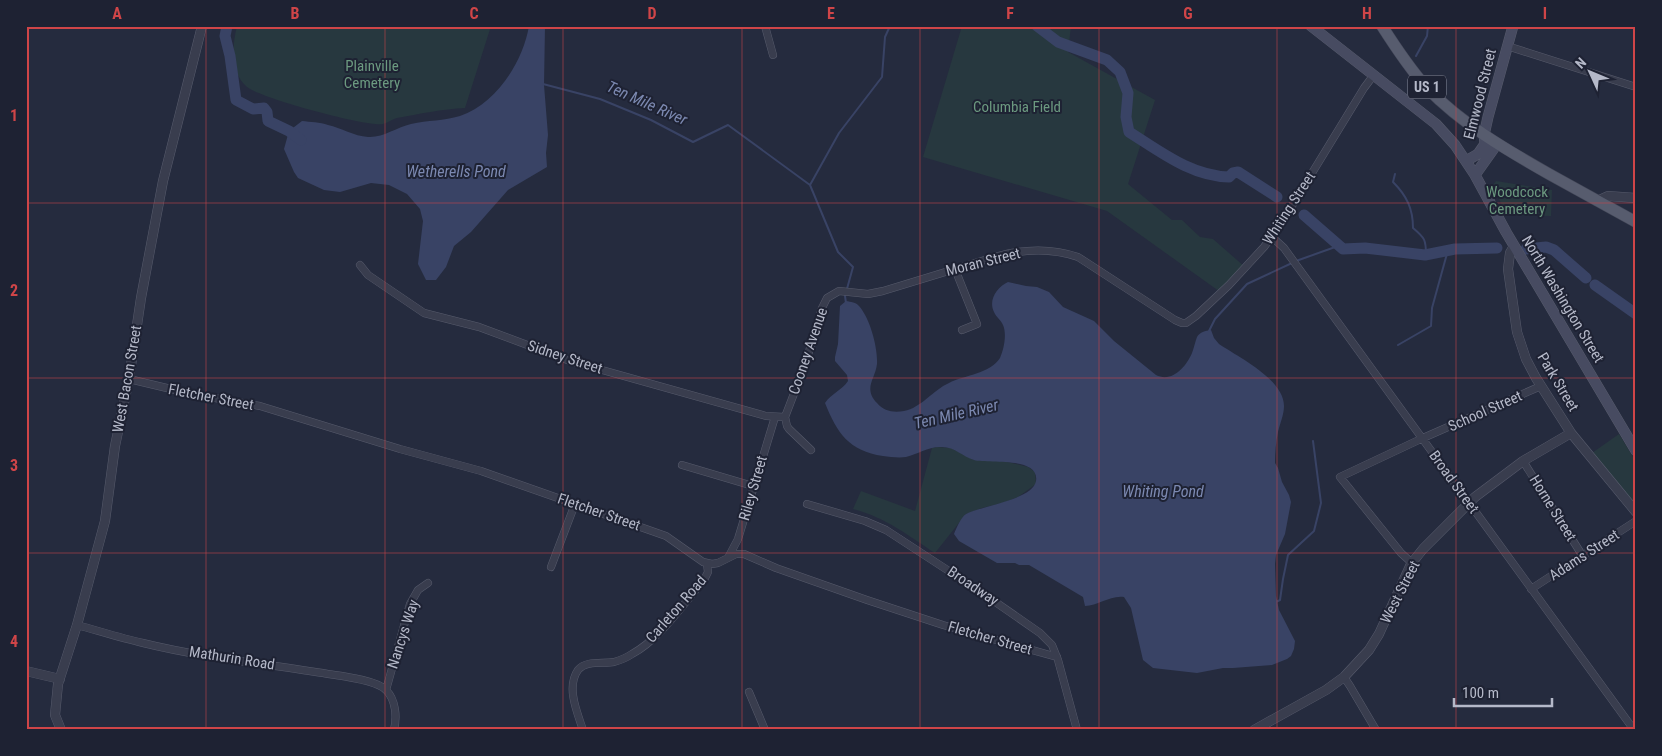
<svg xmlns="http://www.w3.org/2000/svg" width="1662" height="756" font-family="'Roboto Condensed',sans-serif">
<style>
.green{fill:#27383f}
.water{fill:#394365}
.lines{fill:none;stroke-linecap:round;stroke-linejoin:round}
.stream{stroke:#394365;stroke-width:2}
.river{stroke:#394365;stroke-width:11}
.minor-casing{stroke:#575b6c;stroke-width:8}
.tertiary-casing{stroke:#575b6c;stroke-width:10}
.secondary-casing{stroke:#575b6c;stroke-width:11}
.primary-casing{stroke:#424657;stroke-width:12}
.minor{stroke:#393d4e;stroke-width:7}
.tertiary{stroke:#393d4e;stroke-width:9}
.secondary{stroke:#474b61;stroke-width:10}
.primary{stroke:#575c6e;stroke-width:11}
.grid{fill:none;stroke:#cf4548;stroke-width:1;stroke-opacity:0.55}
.labels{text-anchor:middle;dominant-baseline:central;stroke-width:4;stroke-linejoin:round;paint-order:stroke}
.shield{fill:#1e2233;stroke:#888c9c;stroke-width:1}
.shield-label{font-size:14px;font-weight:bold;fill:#b5b9c9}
.park-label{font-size:15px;fill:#6c9a80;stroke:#1e2233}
.street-label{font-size:15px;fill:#b5b9c9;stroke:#1e2233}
.water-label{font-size:16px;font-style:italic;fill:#7c89b1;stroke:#1e2233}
.neatline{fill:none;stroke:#cf4548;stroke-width:2}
.grid-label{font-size:16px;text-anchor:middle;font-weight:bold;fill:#cf4548}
</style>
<rect width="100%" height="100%" fill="#252b3e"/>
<path class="green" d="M 237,26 L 491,26 L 465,108 C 442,109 419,114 397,118 C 392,119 388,123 383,124 C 366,127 260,98 247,87 C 230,72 232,46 237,26 Z
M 962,26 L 1071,26 L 1068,52 L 1155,100 L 1128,184 L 1172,220 L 1182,220 L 1200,237 L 1213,239 L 1245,267 L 1231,289 L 1223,294 L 1107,211 L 923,157 Z
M 1496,181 L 1552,190 L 1551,216 L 1506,215 L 1493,185 Z
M 1619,434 L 1636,462 L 1636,506 L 1592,453 Z
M 937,447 L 951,448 L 974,460 L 1003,461 L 1020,465 L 1028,467 L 1035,472 L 1036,484 L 1018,497 L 1003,503 L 982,508 L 966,514 L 935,553 C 907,535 887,518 853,509 L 861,491 L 915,511 L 932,448 Z"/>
<path class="water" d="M 529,26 L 545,26 L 544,85 L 548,135 L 546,153 L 547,167 L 508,190 L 471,232 L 454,246 L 446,267 L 436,280 L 426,280 L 418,264 L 423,221 L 420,209 L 407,194 L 389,185 L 371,183 L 340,192 L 324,190 L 298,178 L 294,172 L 284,149 L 289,131 L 302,121 C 310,122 320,122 328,125 C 341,128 354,136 368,137 C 383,138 397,127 411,124 C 428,120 444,121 460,116 C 496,104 523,62 529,26 Z
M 1008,282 L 1026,286 L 1037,287 L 1049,292 L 1063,307 L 1094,321 L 1114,341 L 1156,375 C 1172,383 1186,367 1192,353 C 1194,348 1195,342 1197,337 C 1200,332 1205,331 1211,330 L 1214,338 L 1219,344 C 1238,357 1284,379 1284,406 C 1284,415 1280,423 1278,432 C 1276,442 1275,452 1275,463 L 1278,468 L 1282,482 L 1289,495 L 1291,502 L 1285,534 L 1276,555 L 1275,564 L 1276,596 L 1279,610 L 1295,641 L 1294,649 L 1291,656 L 1287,659 L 1272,665 L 1233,668 L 1223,668 L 1197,673 L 1153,668 L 1143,660 L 1131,608 L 1124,597 C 1110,595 1098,606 1085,606 L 1083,597 L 1029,565 L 1019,565 L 1015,563 L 997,563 L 959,541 L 954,534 C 956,529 961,517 966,514 C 980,506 1033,500 1036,481 C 1040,456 987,464 974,460 C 963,457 955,447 942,447 C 929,446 918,454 906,457 C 899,458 890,457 883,456 C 849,451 837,433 825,403 C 831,394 842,390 848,381 L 847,375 L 835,361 L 835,357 L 838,344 L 840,306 L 846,301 C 851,302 856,302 859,306 C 870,318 878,348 877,364 C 875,380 863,388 877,403 C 884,411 893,413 904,411 C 921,408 933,390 949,383 C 964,375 990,374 1000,358 C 1004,349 1007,334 1003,325 C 1001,320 996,317 994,312 C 988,300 997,287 1008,282 Z"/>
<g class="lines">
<path class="stream" d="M 1416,56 L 1427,36 L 1428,26
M 543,84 L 600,99 L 651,120 L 693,142 L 728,125 L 810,185 L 838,252 L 853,267 L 845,296 L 846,303
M 1395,174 L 1393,182 C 1407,196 1413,209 1413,228 C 1425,238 1426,240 1426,255
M 810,185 L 839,133 L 882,77 L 885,37 L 890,26
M 1296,261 L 1338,246
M 1209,331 L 1215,319 L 1247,284 L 1292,263
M 1398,345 L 1431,326 L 1432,308 L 1448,250
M 1276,602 L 1280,600 L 1283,579 L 1288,555 L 1314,531 L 1321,503 L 1313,441"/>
<path class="river" d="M 227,26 L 225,36 L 230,56 L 236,100 L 253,109 L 264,108 L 267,112 L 268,121 L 289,131 L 301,140
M 1037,26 L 1058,42 L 1107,60 L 1120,72 L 1128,93 L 1126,117 L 1129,132 C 1161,152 1191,176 1229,177 L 1233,173 L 1238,172 L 1277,197
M 1304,215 L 1343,249 L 1365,248 L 1425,255 L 1455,249 L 1497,248
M 1526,249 L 1546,247 L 1554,250 L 1586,278
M 1595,285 L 1636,314"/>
<defs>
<path id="minor" d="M 765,26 L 773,55
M 1507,46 L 1636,87
M 1272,237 L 1284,248 L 1297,266 L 1634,730
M 360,265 L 368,275 L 424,313 L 479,327 L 570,361 L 766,416 L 785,417
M 955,269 L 977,324 L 962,330
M 129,379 L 192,394 L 260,406 L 400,449 L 481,471 L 666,536 L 703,562 L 712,564 L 718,563 L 736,554 L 744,554 L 776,568 L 867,600 L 943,625 L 1057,657
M 811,450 L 789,429 L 787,426 L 785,417 L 805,365 L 822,308 L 827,298 L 839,291 L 868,294 L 883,291 L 998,256 C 1024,249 1052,248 1078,257 L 1175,320 L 1182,323 L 1186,323 L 1196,316 L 1229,285 L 1264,247 L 1279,227 L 1364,88 L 1373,76
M 1523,461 L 1582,555
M 682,465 L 753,486
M 807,504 L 865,521 L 886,530 L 978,590 L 1040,633 L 1052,645 L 1058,660 L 1077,730
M 729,556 L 738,539 L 775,417
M 1412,563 L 1401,553 L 1340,477 L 1423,438 L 1541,386
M 551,567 L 575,504
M 1531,589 L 1636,521
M 77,625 C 99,631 121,638 143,643 C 204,658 267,664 328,674 C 341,676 377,680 386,690 C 396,700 397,717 394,730
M 1344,677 L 1350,686 L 1376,730
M 386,690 L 410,604 L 418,590 L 428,583
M 749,692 L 765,730
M 583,730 C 577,712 566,687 578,670 C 586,660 603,664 614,662 C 621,660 626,658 632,654 C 660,639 683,604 704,580 L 708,572 L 707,564"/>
<path id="tertiary" d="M 1597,201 L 1608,196 L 1636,198
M 1514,246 L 1510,253 L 1508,269 L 1517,332 L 1526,359 L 1536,378 L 1571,433 L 1636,512
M 26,671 L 60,679
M 61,730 L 55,715 L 58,684 L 77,625 L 105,521 L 115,446 L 129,379 L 141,298 L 163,181 L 202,26
M 1254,730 L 1326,690 L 1344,677 L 1369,650 L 1379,634 L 1411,564 L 1423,549 L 1475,497 L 1523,461 L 1571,433"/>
<path id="secondary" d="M 1311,26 L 1436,124 L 1455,145 L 1475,175 L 1506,232 L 1636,451
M 1466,161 L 1478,154 L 1485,144 L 1484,135 L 1488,117 L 1513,26
M 1475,175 L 1497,144"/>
<path id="primary" d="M 1382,26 C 1396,48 1410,69 1427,88 C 1462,124 1505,149 1549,174 C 1578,190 1607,206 1636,222"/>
</defs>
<use href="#minor" class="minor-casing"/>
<use href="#tertiary" class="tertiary-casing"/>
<use href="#secondary" class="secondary-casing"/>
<use href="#primary" class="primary-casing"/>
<use href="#minor" class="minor"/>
<use href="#tertiary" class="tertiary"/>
<use href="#secondary" class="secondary"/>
<use href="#primary" class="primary"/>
</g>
<path class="grid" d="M 206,26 L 206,730M 385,26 L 385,730M 563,26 L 563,730M 742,26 L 742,730M 920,26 L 920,730M 1099,26 L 1099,730M 1277,26 L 1277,730M 1456,26 L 1456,730M 26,203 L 1636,203M 26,378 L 1636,378M 26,553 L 1636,553"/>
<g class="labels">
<rect class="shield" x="1408" y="75.5" width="38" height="23" rx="4"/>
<g class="shield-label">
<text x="1427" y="87">US 1</text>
</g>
<g class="park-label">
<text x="372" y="66">Plainville<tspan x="372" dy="17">Cemetery</tspan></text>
<text x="1017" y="107">Columbia Field</text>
<text x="1517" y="192">Woodcock<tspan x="1517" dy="17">Cemetery</tspan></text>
</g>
<g class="street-label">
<text transform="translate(1480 94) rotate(-76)">Elmwood Street</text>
<text transform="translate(1289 208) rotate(-57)">Whiting Street</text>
<text transform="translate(983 262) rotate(-14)">Moran Street</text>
<text transform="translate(1563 299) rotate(59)">North Washington Street</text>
<text transform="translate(808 351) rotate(-71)">Cooney Avenue</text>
<text transform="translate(565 357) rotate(18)">Sidney Street</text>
<text transform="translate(127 379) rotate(-80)">West Bacon Street</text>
<text transform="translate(1558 382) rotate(59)">Park Street</text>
<text transform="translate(211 397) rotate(11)">Fletcher Street</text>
<text transform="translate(1485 411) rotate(-24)">School Street</text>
<text transform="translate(1454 482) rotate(54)">Broad Street</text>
<text transform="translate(753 488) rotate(-74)">Riley Street</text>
<text transform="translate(1553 508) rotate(58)">Horne Street</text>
<text transform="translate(599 512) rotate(19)">Fletcher Street</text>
<text transform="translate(1584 555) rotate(-33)">Adams Street</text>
<text transform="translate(973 586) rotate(34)">Broadway</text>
<text transform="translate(1400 592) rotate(-63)">West Street</text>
<text transform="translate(676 609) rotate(-49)">Carleton Road</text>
<text transform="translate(403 634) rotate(-72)">Nancys Way</text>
<text transform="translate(990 638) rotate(16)">Fletcher Street</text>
<text transform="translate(232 658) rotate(9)">Mathurin Road</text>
</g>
<g class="water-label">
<text transform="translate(647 103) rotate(24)">Ten Mile River</text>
<text x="456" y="171">Wetherells Pond</text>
<text transform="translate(956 414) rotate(-13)">Ten Mile River</text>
<text x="1163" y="491">Whiting Pond</text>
</g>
</g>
<rect width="1662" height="756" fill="none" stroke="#1e2233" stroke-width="55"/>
<g transform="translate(1590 72) rotate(314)" stroke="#1e2233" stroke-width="4" paint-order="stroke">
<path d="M0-4L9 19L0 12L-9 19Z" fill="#b5b9c9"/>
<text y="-8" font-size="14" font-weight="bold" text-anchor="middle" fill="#b5b9c9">N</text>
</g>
<path d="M1454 698v8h98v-8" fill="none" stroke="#b5b9c9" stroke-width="2.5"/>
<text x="1462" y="698" font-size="15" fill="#b5b9c9" stroke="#1e2233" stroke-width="4" paint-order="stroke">100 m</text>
<rect x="28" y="28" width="1606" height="700" class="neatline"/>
<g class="grid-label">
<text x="117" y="19">A</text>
<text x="295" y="19">B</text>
<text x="474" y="19">C</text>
<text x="652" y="19">D</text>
<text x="831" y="19">E</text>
<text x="1010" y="19">F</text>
<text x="1188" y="19">G</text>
<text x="1367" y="19">H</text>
<text x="1545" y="19">I</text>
<text x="14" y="121">1</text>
<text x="14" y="296">2</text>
<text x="14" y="471">3</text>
<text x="14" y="647">4</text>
</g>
</svg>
